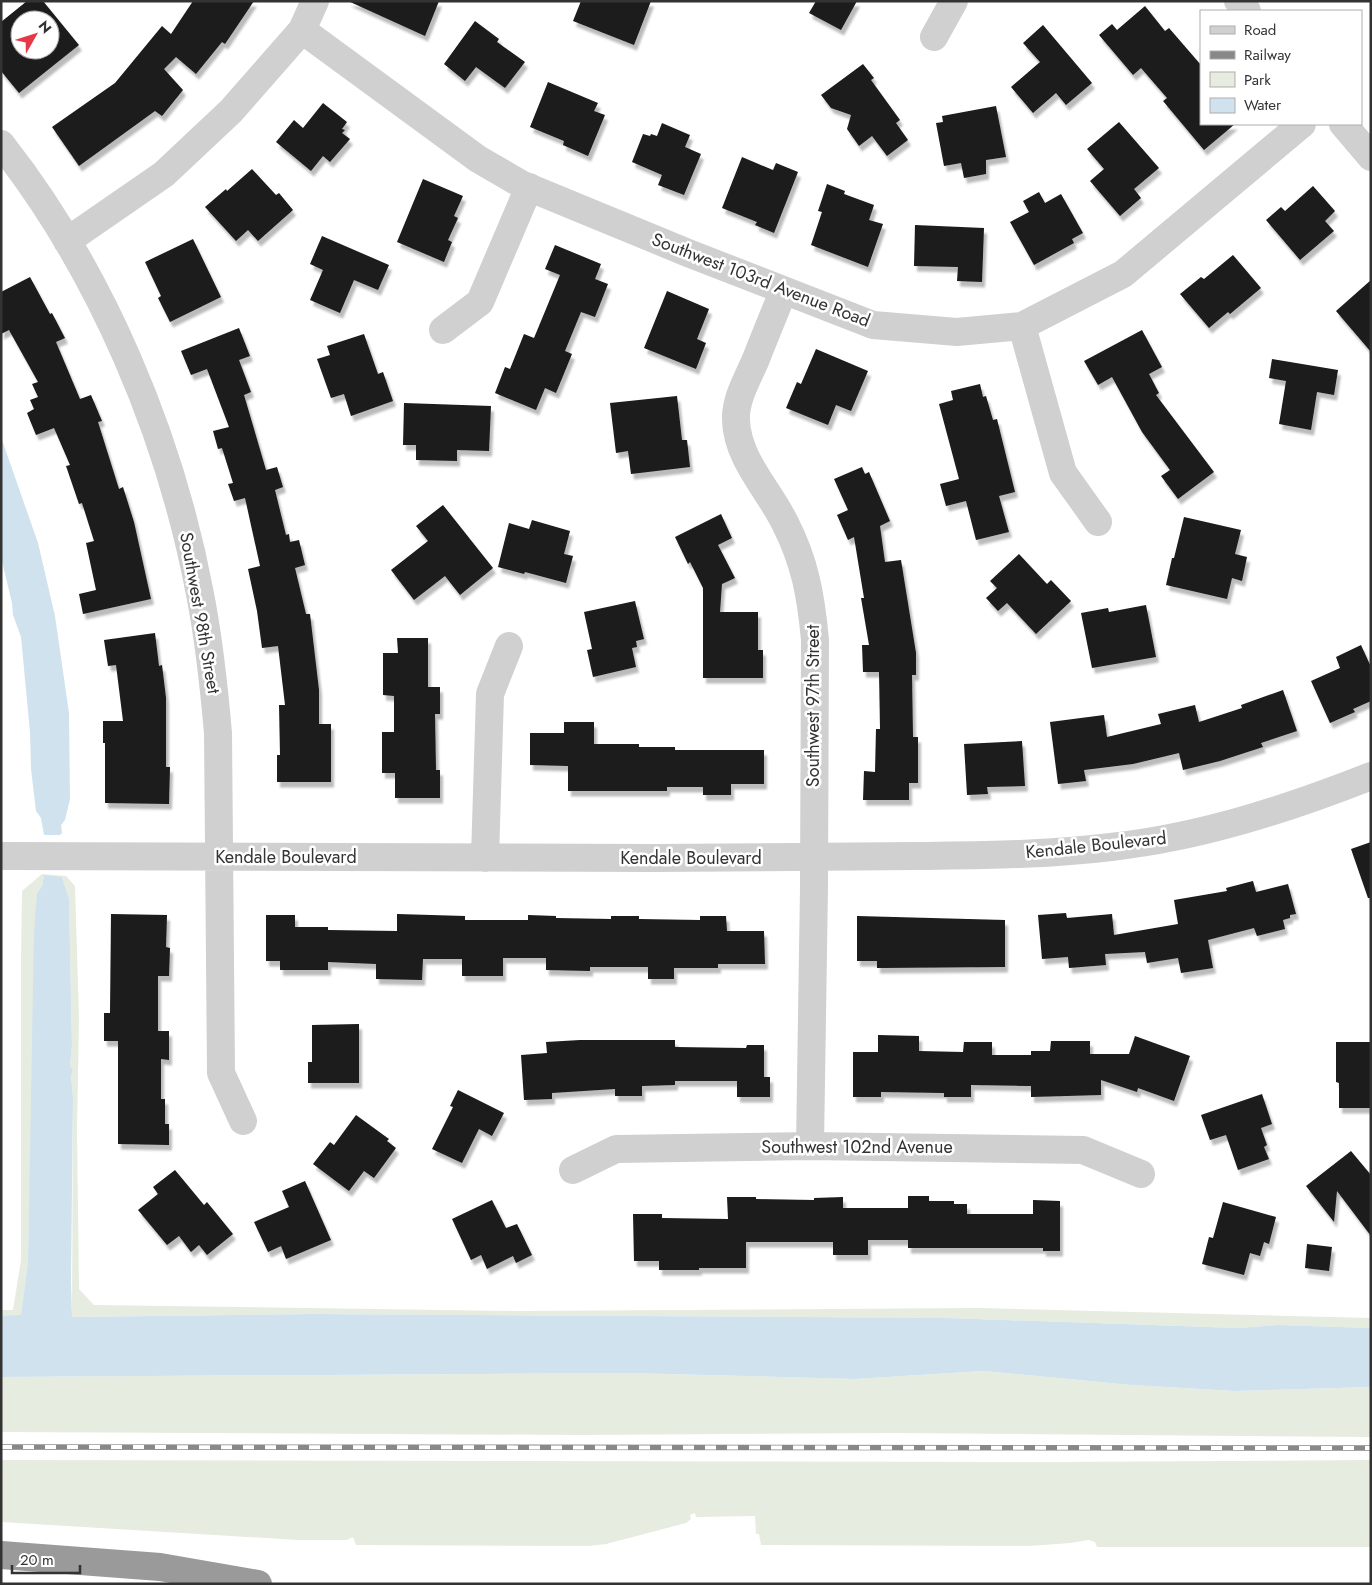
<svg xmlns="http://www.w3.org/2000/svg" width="1372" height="1585" font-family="Jost,sans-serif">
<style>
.green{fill:#e6ecdf}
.water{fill:#cfe2ee}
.building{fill:#1a1a1a;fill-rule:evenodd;filter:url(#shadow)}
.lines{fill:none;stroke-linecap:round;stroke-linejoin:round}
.minor{stroke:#d0d0d0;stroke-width:28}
.highway{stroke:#9a9a9a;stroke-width:28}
.rail-casing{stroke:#888;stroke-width:5.5}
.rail{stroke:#fff;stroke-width:4;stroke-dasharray:11;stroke-linecap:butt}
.labels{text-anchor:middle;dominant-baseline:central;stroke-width:5;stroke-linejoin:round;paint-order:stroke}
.street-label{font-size:18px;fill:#333;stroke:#fff}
</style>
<defs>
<filter id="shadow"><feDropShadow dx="3" dy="5.5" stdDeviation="1" flood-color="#0004"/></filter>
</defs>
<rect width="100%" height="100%" fill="#fff"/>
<path class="green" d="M 42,874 L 66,876 L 75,886 L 79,1018 L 77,1130 L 79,1289 L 94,1305 L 518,1311 L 979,1308 L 1371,1318 L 1371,1328 L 1278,1325 L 1238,1328 L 947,1318 L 311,1314 L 72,1317 L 73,1097 L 71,1077 L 73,1069 L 70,1066 L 72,1046 L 69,899 L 62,878 L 44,875 L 42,886 L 37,893 L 28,1261 L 21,1316 L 1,1316 L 1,1310 L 13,1310 L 21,1260 L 21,959 L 22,891 Z
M 983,1371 L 1131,1385 L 1235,1391 L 1371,1387 L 1371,1437 L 895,1433 L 582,1435 L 1,1432 L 1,1377 L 626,1373 L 855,1379 Z
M 1,1460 L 1055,1462 L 1371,1460 L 1371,1547 L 1097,1547 L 1095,1542 L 1089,1540 L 1070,1543 L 1029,1546 L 761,1545 L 759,1534 L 756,1534 L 755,1516 L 696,1517 L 695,1513 L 690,1515 L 691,1519 L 686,1523 L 606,1544 L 589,1546 L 356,1545 L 353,1537 L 347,1540 L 298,1540 L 1,1522 Z"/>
<path class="water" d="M 1,437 L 38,543 L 55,616 L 69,713 L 70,799 L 65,820 L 61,825 L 62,833 L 60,835 L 44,835 L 41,818 L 36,811 L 31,769 L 30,732 L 21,637 L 13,615 L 12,603 L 1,557 Z
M 44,875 L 62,877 L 69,899 L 72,1046 L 70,1066 L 73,1069 L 71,1077 L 73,1097 L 71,1281 L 72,1317 L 311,1314 L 947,1318 L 1238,1328 L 1278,1325 L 1371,1328 L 1371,1387 L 1235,1391 L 1131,1385 L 983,1371 L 855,1379 L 626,1373 L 1,1377 L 1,1316 L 21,1315 L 28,1261 L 34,933 L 37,893 L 42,886 Z"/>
<path class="building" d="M 27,1 L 43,1 L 79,45 L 19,93 L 1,71 L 1,22 ZM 20,20 L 50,20 L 50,50 L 20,50 Z
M 193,1 L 254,1 L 225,44 L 222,42 L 196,74 L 176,57 L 164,69 L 183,90 L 162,116 L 155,111 L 79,166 L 52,127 L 115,83 L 162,26 L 171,34 Z
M 348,1 L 439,1 L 425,36 Z
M 581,1 L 651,1 L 634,45 L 573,21 Z
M 816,1 L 857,1 L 841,30 L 809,13 Z
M 1145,6 L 1165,31 L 1169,28 L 1201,65 L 1201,124 L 1235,124 L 1204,150 L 1163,101 L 1167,98 L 1141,68 L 1133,75 L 1099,35 L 1112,24 L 1117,30 Z
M 475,21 L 499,39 L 497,42 L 525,62 L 505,88 L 476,67 L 465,81 L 444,64 Z
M 1043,25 L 1092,83 L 1066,105 L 1056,93 L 1033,113 L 1011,87 L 1040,62 L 1023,43 Z
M 863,64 L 874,78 L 871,80 L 900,120 L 896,123 L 908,140 L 887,156 L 872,136 L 859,146 L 847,129 L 851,115 L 831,108 L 821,95 Z
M 548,82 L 598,103 L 594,111 L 605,115 L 588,156 L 563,145 L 564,141 L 530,127 Z
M 323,103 L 347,122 L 342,129 L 345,130 L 342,133 L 350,139 L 330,162 L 323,156 L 311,171 L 276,142 L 294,120 L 303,128 Z
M 996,106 L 1006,157 L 986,160 L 986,174 L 964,178 L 961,163 L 944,166 L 936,123 L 943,122 L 942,116 Z
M 1119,122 L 1159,168 L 1134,189 L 1141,198 L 1120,216 L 1090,181 L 1104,169 L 1087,149 Z
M 662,123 L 690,135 L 685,147 L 701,154 L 684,195 L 658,185 L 662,175 L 632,162 L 643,134 L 650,136 L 651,134 L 657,136 Z
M 742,157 L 773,170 L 776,163 L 798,172 L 774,233 L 755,225 L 757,222 L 722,208 Z
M 252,169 L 276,195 L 279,193 L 293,210 L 258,241 L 248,230 L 236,241 L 205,207 L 226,189 L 227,191 Z
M 423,179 L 463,196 L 454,216 L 458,218 L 448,240 L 452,242 L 444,262 L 397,242 Z
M 827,184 L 845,191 L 844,194 L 874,205 L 869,220 L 883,224 L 868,267 L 811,245 L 822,212 L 818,211 Z
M 1313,186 L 1335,211 L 1325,221 L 1334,231 L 1300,260 L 1266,220 L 1281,207 L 1285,211 Z
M 1039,192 L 1045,203 L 1061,194 L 1083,233 L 1072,239 L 1074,243 L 1034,265 L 1010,222 L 1029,212 L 1023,201 Z
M 915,225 L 984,228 L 982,282 L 957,281 L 958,267 L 914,266 Z
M 322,236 L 389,265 L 378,290 L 354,280 L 340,313 L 310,300 L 323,270 L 310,264 Z
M 193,239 L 221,297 L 170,322 L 158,298 L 161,296 L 145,262 Z
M 555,245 L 601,264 L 595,279 L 608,284 L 595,317 L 581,312 L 565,351 L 572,354 L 556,393 L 545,388 L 536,410 L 495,393 L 505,367 L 510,369 L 524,334 L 534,338 L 560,275 L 545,269 Z
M 1233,255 L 1261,288 L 1230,314 L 1228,312 L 1209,328 L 1180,294 L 1201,277 L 1204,279 Z
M 30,277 L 50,314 L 52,313 L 65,338 L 56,342 L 80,399 L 91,395 L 102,421 L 98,422 L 119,489 L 123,487 L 134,522 L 151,599 L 83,614 L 79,594 L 96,590 L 86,543 L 94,541 L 82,503 L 79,504 L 66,466 L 70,465 L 54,428 L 36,435 L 27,413 L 34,409 L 30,400 L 38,397 L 32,384 L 38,382 L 9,330 L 1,334 L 1,292 Z
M 1371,280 L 1371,352 L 1336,311 Z
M 667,291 L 709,309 L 697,339 L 706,343 L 696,369 L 644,348 Z
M 239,328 L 250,356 L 239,360 L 251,392 L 244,395 L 266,470 L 277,467 L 283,487 L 275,490 L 286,535 L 289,534 L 290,542 L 299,540 L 305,565 L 295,568 L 306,614 L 310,614 L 319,690 L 319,724 L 331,724 L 331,782 L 277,782 L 277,755 L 280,755 L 279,705 L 285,705 L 278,646 L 262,648 L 257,611 L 248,569 L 260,566 L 245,498 L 234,501 L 228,484 L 233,483 L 222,448 L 218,449 L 213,431 L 229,427 L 207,369 L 191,375 L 181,351 Z
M 1142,330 L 1162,367 L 1149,374 L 1159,393 L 1156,395 L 1214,472 L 1178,499 L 1161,476 L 1170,470 L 1142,432 L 1112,377 L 1098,385 L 1084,361 Z
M 364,334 L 378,374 L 383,372 L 393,401 L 351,416 L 344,394 L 331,398 L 317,359 L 330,355 L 327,346 Z
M 816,349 L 868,371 L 851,411 L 836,405 L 828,425 L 786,408 L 797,382 L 801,384 Z
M 1272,359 L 1338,370 L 1334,395 L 1317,392 L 1311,430 L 1279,424 L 1286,381 L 1269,378 Z
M 980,384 L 983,397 L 986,396 L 993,420 L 997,419 L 1015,492 L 999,496 L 1009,532 L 976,540 L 966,501 L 946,506 L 940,484 L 959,479 L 939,404 L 953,400 L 951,391 Z
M 677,396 L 682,440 L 687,440 L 690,467 L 631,474 L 628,451 L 616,453 L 610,403 Z
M 404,403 L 491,406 L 489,451 L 457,450 L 457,461 L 416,460 L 416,445 L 403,445 Z
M 862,467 L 865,474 L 869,472 L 890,521 L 880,526 L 885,562 L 901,560 L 916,653 L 916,675 L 912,675 L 913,737 L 918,737 L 918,783 L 909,783 L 909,800 L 863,800 L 864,771 L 875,772 L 876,729 L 880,729 L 879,672 L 863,672 L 862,645 L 869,645 L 861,598 L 864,598 L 854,537 L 848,540 L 837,515 L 848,510 L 834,479 Z
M 443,505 L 493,568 L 460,595 L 445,576 L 414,600 L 391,570 L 428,541 L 416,526 Z
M 721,514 L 732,538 L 718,545 L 735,578 L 722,584 L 720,612 L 758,612 L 758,650 L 763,650 L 763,678 L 703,678 L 703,588 L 690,562 L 688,564 L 675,537 Z
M 1184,517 L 1241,530 L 1235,554 L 1247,557 L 1242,581 L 1232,578 L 1227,599 L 1166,585 L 1172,558 L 1174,558 Z
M 532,520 L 570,531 L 564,554 L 573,556 L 566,583 L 525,572 L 524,574 L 498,567 L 509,523 L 529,529 Z
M 1019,554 L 1047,584 L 1051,580 L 1071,601 L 1036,634 L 1007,603 L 998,611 L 986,598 L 997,588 L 990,581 Z
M 635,601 L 644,639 L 636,641 L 637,647 L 632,648 L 636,667 L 593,677 L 587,650 L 592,649 L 584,612 Z
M 1146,605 L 1156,657 L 1092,668 L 1081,613 L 1108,608 L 1109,612 Z
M 155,633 L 159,666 L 162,665 L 166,698 L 166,767 L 170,767 L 169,804 L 105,803 L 105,743 L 103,743 L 103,721 L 123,721 L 116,665 L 108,666 L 104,640 Z
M 397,638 L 428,638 L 428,687 L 440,687 L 440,714 L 435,714 L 436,770 L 440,770 L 440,798 L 395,798 L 395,773 L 382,773 L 382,732 L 394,732 L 394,696 L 383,695 L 383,653 L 398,653 Z
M 1361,645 L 1371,667 L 1371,701 L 1353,709 L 1355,712 L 1330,723 L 1311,681 L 1340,668 L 1336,657 Z
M 1283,690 L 1297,731 L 1261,743 L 1263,747 L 1220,761 L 1183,770 L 1179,753 L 1133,764 L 1084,770 L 1086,781 L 1058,784 L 1050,722 L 1104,715 L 1107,737 L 1161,724 L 1158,714 L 1195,705 L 1199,722 L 1242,708 L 1241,705 Z
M 564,722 L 594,722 L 594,744 L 639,744 L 639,747 L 675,747 L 675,750 L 764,750 L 764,784 L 731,784 L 731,795 L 703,795 L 703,787 L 667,787 L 667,791 L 568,791 L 568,766 L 530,765 L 530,733 L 564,733 Z
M 1022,741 L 1025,786 L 987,787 L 988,794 L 967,795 L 964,744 Z
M 1371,842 L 1371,898 L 1368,898 L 1351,849 Z
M 1253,881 L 1256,892 L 1288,884 L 1296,914 L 1290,915 L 1290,918 L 1283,920 L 1285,929 L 1257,936 L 1254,928 L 1208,940 L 1213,968 L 1181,973 L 1178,958 L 1147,963 L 1145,952 L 1105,954 L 1106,965 L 1069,968 L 1068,957 L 1042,959 L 1038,915 L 1066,913 L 1067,918 L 1112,914 L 1114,935 L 1178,924 L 1174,900 L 1227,891 L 1226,888 Z
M 111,914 L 167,915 L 166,947 L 170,948 L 169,976 L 158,976 L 158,1031 L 169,1031 L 169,1060 L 161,1059 L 161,1099 L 165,1099 L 165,1124 L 169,1124 L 169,1145 L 118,1144 L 118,1041 L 104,1041 L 104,1013 L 110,1013 Z
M 397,914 L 465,916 L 465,920 L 528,920 L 528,915 L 556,916 L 556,918 L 611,919 L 611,916 L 639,916 L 639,919 L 700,920 L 700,916 L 726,916 L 727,931 L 764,931 L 765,964 L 718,964 L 718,968 L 674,968 L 674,979 L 648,979 L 648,967 L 590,967 L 590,971 L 546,970 L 546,958 L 503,958 L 503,976 L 462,976 L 462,959 L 423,959 L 422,980 L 376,979 L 376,964 L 328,962 L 328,970 L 280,970 L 280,961 L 266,961 L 266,915 L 295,915 L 295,927 L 328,927 L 328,930 L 397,931 Z
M 857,916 L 1005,920 L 1005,967 L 877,968 L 877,961 L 857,961 Z
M 359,1024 L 359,1083 L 308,1083 L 308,1062 L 312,1062 L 312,1025 Z
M 878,1035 L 919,1036 L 919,1051 L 963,1052 L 964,1042 L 992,1042 L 992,1055 L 1031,1055 L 1031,1051 L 1050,1051 L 1051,1041 L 1090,1041 L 1090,1054 L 1129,1054 L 1135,1036 L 1190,1056 L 1174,1101 L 1138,1088 L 1137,1092 L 1101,1080 L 1101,1095 L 1031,1097 L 1031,1086 L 971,1085 L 971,1097 L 944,1097 L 944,1093 L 881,1092 L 881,1097 L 853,1097 L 853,1052 L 878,1052 Z
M 580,1040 L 675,1040 L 675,1047 L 746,1048 L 747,1045 L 764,1045 L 764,1077 L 770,1077 L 770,1097 L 737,1097 L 737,1081 L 675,1081 L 675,1085 L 642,1086 L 642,1096 L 615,1096 L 615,1089 L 552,1093 L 552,1099 L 524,1100 L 521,1055 L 547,1053 L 546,1042 Z
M 1336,1042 L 1371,1042 L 1371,1108 L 1339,1108 L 1339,1083 L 1336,1082 Z
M 458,1090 L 504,1113 L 492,1136 L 479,1129 L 462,1163 L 432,1149 L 453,1107 L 450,1106 Z
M 1262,1094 L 1272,1124 L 1261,1128 L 1267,1145 L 1264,1147 L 1269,1159 L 1238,1170 L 1226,1135 L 1210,1140 L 1201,1115 Z
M 356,1115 L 389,1139 L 387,1141 L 396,1148 L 374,1178 L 364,1171 L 349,1191 L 313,1164 L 330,1142 L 334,1145 Z
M 1351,1151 L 1371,1175 L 1371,1236 L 1337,1191 L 1334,1222 L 1306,1186 Z
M 175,1170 L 204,1205 L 207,1202 L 233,1234 L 207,1255 L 199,1245 L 191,1252 L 179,1236 L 167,1245 L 138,1210 L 158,1194 L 153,1187 Z
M 305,1181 L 331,1240 L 286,1259 L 281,1246 L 268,1252 L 254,1222 L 289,1207 L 282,1191 Z
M 908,1196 L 929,1196 L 929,1201 L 954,1201 L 954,1204 L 967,1204 L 967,1214 L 1033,1214 L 1033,1200 L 1060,1201 L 1060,1251 L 1043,1251 L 1043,1248 L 908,1248 L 908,1240 L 868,1240 L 868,1255 L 833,1255 L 833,1242 L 746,1242 L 746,1268 L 699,1268 L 699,1270 L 659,1270 L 659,1261 L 634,1261 L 633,1214 L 662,1214 L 662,1218 L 728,1219 L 727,1197 L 756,1197 L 756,1199 L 814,1200 L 814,1198 L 843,1197 L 843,1208 L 908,1208 Z
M 492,1200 L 506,1228 L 517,1224 L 532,1255 L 516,1263 L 513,1256 L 487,1269 L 481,1255 L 471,1260 L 452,1219 Z
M 1223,1202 L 1276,1217 L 1269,1244 L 1264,1242 L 1260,1256 L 1250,1253 L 1244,1275 L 1202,1264 L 1209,1237 L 1213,1238 Z
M 1307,1244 L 1332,1247 L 1329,1271 L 1305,1268 Z"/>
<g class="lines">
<path class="minor" d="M 1238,1 L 1247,11
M 302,30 L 478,159 L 523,185 L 688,253 L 873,325 L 957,332 L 1022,326 L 1123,274 L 1302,124
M 934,37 L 954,1
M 1343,124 L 1371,157
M 1,144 C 101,271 170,435 200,594 C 209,640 214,687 218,733 L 221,1073 L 243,1121
M 67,241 L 164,174 L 231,111 L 302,30 L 315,1
M 783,292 C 774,314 765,336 756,359 C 748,378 735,399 736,420 C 737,459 769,490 785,523 C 805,562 811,596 815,640 L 814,887 L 810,1146
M 1022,326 L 1063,473 L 1098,522
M 443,330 L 480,302 L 529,187
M 1,856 C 219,856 436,858 653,858 C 741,858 829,857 917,856 C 981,855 1046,855 1111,847 C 1201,837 1287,809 1371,776
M 485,858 L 490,694 L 509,646
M 573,1170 L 616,1149 L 810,1146 L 1083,1150 L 1141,1174"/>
<path class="highway" d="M 1,1555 L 160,1567 L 258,1584"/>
<defs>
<path id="rail" d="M 1,1447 L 1371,1448"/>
</defs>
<use href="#rail" class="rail-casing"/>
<use href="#rail" class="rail"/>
</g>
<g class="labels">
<g class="street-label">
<text transform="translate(761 280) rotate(21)">Southwest 103rd Avenue Road</text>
<text transform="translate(200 613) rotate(80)">Southwest 98th Street</text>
<text transform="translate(813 706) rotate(-90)">Southwest 97th Street</text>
<text transform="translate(1096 845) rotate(-6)">Kendale Boulevard</text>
<text x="286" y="857">Kendale Boulevard</text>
<text x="691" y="858">Kendale Boulevard</text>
<text x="857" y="1147">Southwest 102nd Avenue</text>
</g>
</g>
<rect width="1372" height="1585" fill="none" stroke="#333333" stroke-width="5"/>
<rect x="1200" y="10" width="162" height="115" fill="#ffffff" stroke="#adadad"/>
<rect x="1210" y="26" width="25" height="8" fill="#d0d0d0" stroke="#adadad"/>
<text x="1244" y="35" font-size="15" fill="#333333">Road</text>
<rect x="1210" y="51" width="25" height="8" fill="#888888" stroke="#adadad"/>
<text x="1244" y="60" font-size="15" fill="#333333">Railway</text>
<rect x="1210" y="72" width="25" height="15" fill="#e6ecdf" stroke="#adadad"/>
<text x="1244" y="85" font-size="15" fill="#333333">Park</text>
<rect x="1210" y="98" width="25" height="15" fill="#cfe2ee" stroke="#adadad"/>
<text x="1244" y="110" font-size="15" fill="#333333">Water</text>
<g transform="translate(35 35) rotate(51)"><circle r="24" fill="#ffffff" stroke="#adadad"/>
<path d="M0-4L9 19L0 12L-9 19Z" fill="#e63946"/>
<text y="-8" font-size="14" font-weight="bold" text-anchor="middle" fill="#333333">N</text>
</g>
<path d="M12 1565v8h68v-8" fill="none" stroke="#333333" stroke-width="2.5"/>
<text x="20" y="1565" font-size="15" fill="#333333" stroke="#ffffff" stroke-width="4" paint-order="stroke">20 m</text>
</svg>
